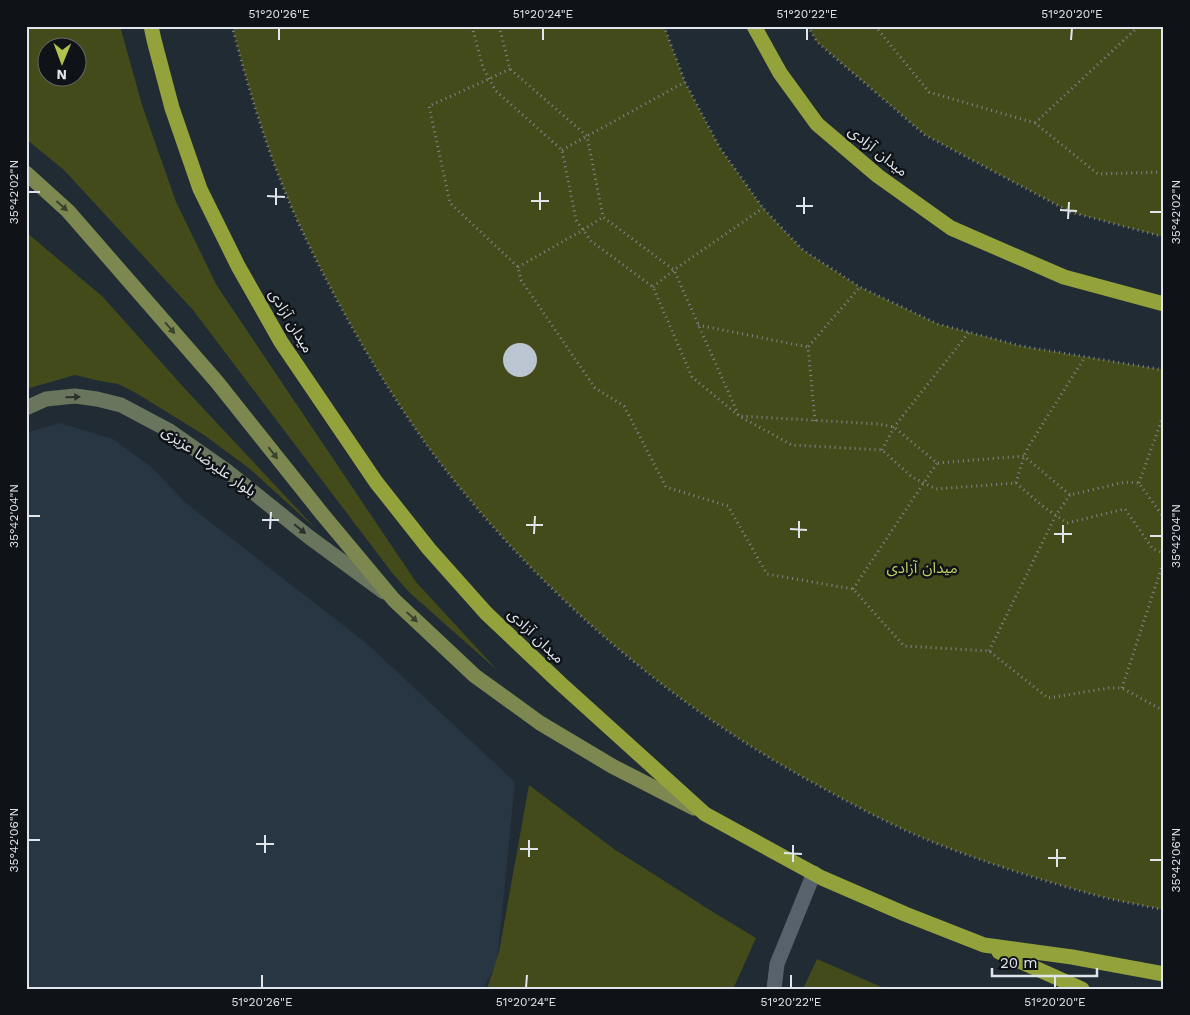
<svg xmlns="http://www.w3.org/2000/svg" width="1190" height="1015" font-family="'Work Sans','Noto Sans Arabic',sans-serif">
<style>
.built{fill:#283643}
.green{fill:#444b1a;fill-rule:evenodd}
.building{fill:#bac5d1}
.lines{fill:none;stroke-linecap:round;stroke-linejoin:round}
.path{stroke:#7e868e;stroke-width:3;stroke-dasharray:1 4;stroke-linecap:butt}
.lane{stroke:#58626d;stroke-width:15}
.secondary{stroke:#6a755e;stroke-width:15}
.primary{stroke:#7c884f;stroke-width:15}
.highway{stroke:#94a23b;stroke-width:15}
.oneway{fill:#3b422d}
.oneway2{fill:#2a302c}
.ticks{fill:none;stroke:#dfe5eb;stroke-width:2}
.labels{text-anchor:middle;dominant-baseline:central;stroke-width:5;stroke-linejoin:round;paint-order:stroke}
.street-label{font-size:15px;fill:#dfe5eb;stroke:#0f1317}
.park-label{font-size:15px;fill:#bfcf65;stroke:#0f1317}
.neatline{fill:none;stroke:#dfe5eb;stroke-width:2}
.ticks-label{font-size:12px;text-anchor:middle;fill:#dfe5eb}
</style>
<rect width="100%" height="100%" fill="#212b34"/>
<path class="built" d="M 59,423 L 113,439 L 150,466 L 187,504 L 365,642 L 515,782 L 497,962 L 483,989 L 26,989 L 26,433 Z"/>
<path class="green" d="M 26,26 L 120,26 L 142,105 L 176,202 L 217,286 L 416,582 L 498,671 L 410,593 L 393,574 L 193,310 L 64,170 L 26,139 ZM 48,48 L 78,48 L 78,78 L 48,78 Z
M 232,26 L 664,26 L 685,82 L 720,148 L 763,208 L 803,250 L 860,287 L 938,324 L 1021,346 L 1164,370 L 1164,910 C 1137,904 1110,900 1084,892 C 1034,878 984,862 935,843 C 895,827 857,807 819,786 C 700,722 595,638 504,539 C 477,509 450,477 426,444 C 380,379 340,310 306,239 C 273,171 251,99 232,26 Z
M 808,26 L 1164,26 L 1164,237 L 1070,212 L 925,135 L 817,42 Z
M 26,232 L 103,297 L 186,390 L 316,529 L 250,469 L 204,435 L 136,393 L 118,384 L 100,381 L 75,375 L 26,389 Z
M 529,785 L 614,849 L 713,912 L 756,938 L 733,989 L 487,989 L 499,952 Z
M 817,959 L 886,989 L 803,989 Z"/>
<path class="building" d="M503 360a17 17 0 1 1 34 0a17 17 0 1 1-34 0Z"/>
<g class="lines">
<path class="path" d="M 232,26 C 251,99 273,171 306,239 C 340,310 380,379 426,444 C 450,477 477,509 504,539 C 595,638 700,722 819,786 C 857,807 895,827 935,843 C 984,862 1034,878 1084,892 C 1110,900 1137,904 1164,910
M 472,26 L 483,68 L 496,91 L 562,150 L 576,220 L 591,241 L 653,287 L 692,377 L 739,416 L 792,445 L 882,450 L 912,477 L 936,489 L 1016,483 L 1045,508 L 1067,523 L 1125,509 L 1153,549 L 1164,553
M 499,26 L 510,69 L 587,136 L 603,217 L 674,270 L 739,416 L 879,424 L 894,427 L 937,463 L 1024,456 L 1070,495 L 1125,482 L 1139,483 L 1164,518
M 664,26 L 685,82 L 720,148 L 763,208 L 803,250 L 860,287 L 938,324 L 1021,346 L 1164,370
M 808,26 L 817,42 L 925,135 L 1070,212 L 1164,237
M 875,26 L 929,92 L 1035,123 L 1098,174 L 1164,172
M 510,69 L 489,79 L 429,106 L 450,203 L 518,267 L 521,280 L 595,388 L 624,406 L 666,487 L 728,506 L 767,574 L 853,589 L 904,646 L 989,651 L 1048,698 L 1109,688 L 1122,688 L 1164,711
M 1035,123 L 1139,26
M 562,150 L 685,82
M 518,267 L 583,230 L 603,217
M 653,287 L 674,270 L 763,208
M 698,325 L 808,347
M 815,421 L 808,347 L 860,287
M 882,450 L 894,427 L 969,332
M 1016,483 L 1024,456 L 1030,444 L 1085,357
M 1139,483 L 1164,413
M 853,589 L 937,463
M 989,651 L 1056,515 L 1070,495
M 1122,688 L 1164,560"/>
<path class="lane" d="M 774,989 L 777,964 L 814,873"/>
<path class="secondary" d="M 26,408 L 46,399 L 75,396 L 97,399 L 121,405 L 168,430 L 228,472 L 309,537 L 384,592"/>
<path class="primary" d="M 26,173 L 68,211 L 217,382 L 323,515 L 394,600 L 475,676 L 540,723 L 612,766 L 694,808"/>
<path class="highway" d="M 151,26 L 154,40 L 172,108 L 200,189 L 238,266 L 281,342 L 376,482 L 429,549 L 486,613 L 560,683 L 705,814 L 822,878 L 905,914 L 984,945 L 1072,957 L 1164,974
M 754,26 L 780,73 L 817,124 L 878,176 L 951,228 L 1064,277 L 1164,304
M 999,952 L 1082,989"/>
</g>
<defs><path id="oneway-solid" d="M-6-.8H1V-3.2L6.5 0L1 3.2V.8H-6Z" transform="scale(1.25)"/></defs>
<g class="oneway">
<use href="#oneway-solid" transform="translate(62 206) rotate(42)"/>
<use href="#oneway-solid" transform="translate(170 328) rotate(49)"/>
<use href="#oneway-solid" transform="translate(273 453) rotate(52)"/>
<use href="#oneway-solid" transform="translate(412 617) rotate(43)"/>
</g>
<g class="oneway2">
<use href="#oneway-solid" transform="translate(73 397) rotate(-1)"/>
<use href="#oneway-solid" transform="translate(300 529) rotate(39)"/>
</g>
<path class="ticks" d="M 279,40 L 279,28M 543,40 L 543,28M 807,40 L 807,28M 1071,40 L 1072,28M 28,192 L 40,192M 267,196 L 285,197M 531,201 L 549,201M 276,205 L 276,188M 796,206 L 813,206M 540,210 L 540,192M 1060,210 L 1077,211M 1150,212 L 1162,212M 804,214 L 804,197M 1068,219 L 1069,202M 28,516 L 40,516M 262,520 L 279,520M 526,525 L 543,525M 270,529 L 271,512M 790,529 L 807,530M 534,534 L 535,516M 1054,534 L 1072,534M 1150,536 L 1162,536M 799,538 L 799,521M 1063,543 L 1063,525M 28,840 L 40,840M 256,844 L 274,844M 520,849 L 538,849M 265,853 L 265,835M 784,853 L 802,854M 529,857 L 529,840M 1048,858 L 1066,858M 1150,860 L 1162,860M 793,862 L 793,845M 1057,867 L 1057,849M 262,988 L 262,975M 526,988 L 527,975M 791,988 L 791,975M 1055,988 L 1055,975"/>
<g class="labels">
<g class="street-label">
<text transform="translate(878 151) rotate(39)">میدان آزادی</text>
<text transform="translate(291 321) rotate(59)">میدان آزادی</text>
<text transform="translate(209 461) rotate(35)">بلوار علیرضا عزیزی</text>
<text transform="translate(536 636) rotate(44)">میدان آزادی</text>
</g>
<g class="park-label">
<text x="922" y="568">میدان آزادی</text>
</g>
</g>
<rect width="1190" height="1015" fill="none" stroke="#0f1317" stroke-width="55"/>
<g transform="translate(62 62) rotate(181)"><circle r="24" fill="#0f1317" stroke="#62676c"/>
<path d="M0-4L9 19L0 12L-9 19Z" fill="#b2c34c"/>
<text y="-8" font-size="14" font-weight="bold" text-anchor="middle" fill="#dfe5eb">N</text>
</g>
<path d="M992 968v8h105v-8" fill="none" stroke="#dfe5eb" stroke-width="2.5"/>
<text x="1000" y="968" font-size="15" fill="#dfe5eb" stroke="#0f1317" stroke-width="4" paint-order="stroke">20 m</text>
<rect x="28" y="28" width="1134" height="960" class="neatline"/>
<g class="ticks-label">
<text x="279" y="18">51°20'26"E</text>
<text x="543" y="18">51°20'24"E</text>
<text x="807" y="18">51°20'22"E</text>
<text x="1072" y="18">51°20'20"E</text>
<text transform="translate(14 192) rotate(-90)" y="4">35°42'02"N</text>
<text transform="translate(1176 212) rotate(-90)" y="4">35°42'02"N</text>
<text transform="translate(14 516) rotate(-90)" y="4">35°42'04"N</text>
<text transform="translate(1176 536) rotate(-90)" y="4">35°42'04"N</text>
<text transform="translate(14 840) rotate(-90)" y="4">35°42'06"N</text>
<text transform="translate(1176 860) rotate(-90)" y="4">35°42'06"N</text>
<text x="262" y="1006">51°20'26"E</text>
<text x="526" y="1006">51°20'24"E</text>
<text x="791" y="1006">51°20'22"E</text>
<text x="1055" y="1006">51°20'20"E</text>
</g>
</svg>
